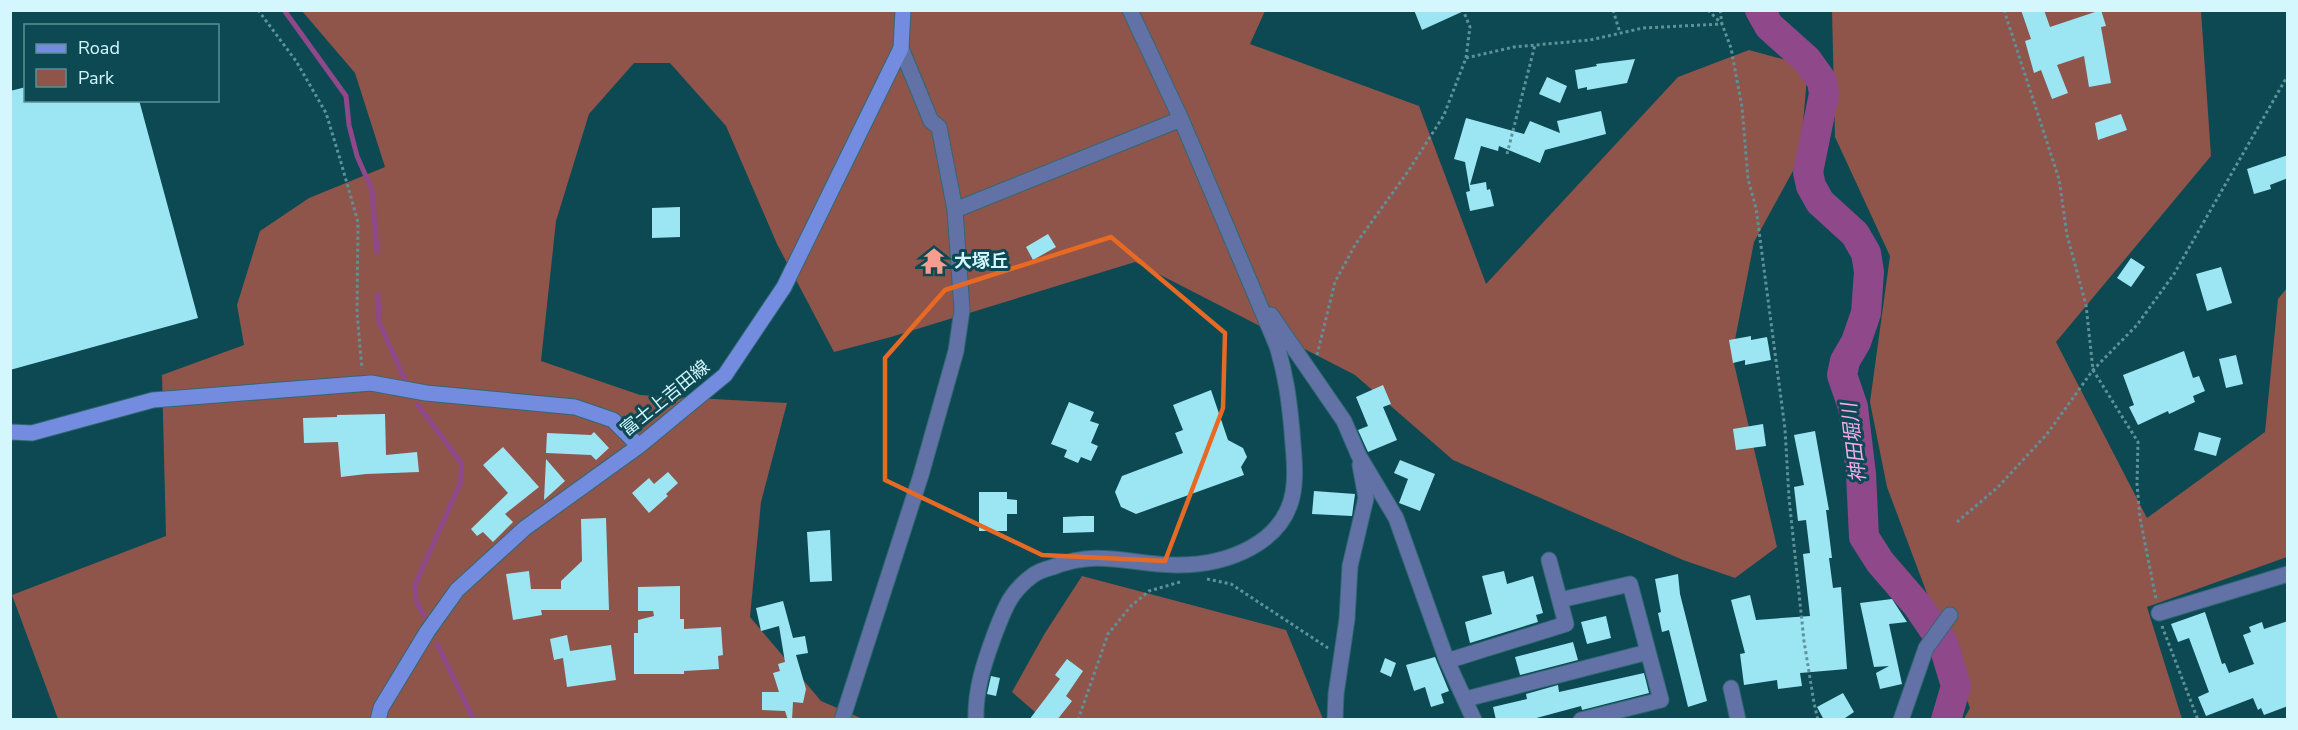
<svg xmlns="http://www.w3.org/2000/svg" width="2298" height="730" font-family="'Nunito Sans','Noto Sans JP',sans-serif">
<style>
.green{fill:#8f544a}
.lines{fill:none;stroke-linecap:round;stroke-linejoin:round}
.stream{stroke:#8f4889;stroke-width:5}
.river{stroke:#8f4889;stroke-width:30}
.building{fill:#9ce6f4}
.street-casing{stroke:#306872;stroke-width:17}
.secondary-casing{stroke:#306872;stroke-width:17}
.path{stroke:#5e9199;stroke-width:3;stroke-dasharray:3 3;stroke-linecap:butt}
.street{stroke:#6272a7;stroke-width:15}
.secondary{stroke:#748cdf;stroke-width:15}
.marked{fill:none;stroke:#e66924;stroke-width:4.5;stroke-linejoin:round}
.labels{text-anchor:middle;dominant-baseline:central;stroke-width:6;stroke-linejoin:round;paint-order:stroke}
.poi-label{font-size:18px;font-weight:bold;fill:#d4f7fe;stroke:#0c4953;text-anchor:start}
.street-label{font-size:18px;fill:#d4f7fe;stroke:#0c4953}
.water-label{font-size:20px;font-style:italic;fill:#f6a9ee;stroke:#0c4953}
</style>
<rect width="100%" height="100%" fill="#0c4953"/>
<path class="green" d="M 302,11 L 1265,11 L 1250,44 L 1419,106 L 1486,284 L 1678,77 L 1749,50 L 1808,66 L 1800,158 L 1754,242 L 1732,355 L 1777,547 L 1735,578 L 1683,560 L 1453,460 L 1355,375 L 1135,262 L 891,337 L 834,352 L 777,244 L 726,126 L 670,63 L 634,63 L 589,114 L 556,221 L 541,361 L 640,395 L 787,403 L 761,502 L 750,617 L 821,701 L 863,719 L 58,719 L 12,595 L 166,536 L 162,375 L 244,345 L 237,305 L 260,231 L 309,198 L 385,167 L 355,73 Z
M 1832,11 L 2201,11 L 2211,156 L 2056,342 L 2147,518 L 2265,432 L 2278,299 L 2287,288 L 2287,557 L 2147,607 L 2182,719 L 1964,719 L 1970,708 L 1887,487 L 1870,402 L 1890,256 L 1835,137 Z
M 1082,576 L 1286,630 L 1323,719 L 1043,719 L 1012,692 L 1045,633 Z"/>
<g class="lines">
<path class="stream" d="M 284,10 L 346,96 L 349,125 L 357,156 L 372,190 L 377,252
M 378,295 L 379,322 L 405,380
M 418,405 L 462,464 L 460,484 L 415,585 L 416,601 L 424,616
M 437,644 L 474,720"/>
<path class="river" d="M 1760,10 L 1769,26 L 1807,60 L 1822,81 L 1824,94 L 1808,172 L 1811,186 L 1820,202 L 1855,234 L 1866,253 L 1869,272 L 1866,313 L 1856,342 L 1845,361 L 1842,375 L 1853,407 L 1861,474 L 1864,537 L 1880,562 L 1918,606 L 1943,643 L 1956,686 L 1946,720"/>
</g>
<path class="building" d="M 1414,10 L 1466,10 L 1422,30 Z
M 2021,10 L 2044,10 L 2050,27 L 2101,10 L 2106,26 L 2101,27 L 2111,83 L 2089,87 L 2084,56 L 2057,65 L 2068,93 L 2052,99 L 2041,70 L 2034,73 L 2025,41 L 2031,39 Z
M 1635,59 L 1627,83 L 1587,90 L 1587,87 L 1578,89 L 1575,70 L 1597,66 L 1596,64 Z
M 1547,77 L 1567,86 L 1560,103 L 1539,94 Z
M 26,87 L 26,100 L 139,100 L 198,318 L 10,370 L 10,91 Z
M 1601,111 L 1606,134 L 1545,150 L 1540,163 L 1499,146 L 1498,151 L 1481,146 L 1470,185 L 1486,182 L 1487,190 L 1490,189 L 1494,206 L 1470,211 L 1466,192 L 1470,191 L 1465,162 L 1454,159 L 1466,118 L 1524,134 L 1530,121 L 1560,133 L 1557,121 Z
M 2121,114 L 2127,130 L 2098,140 L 2095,123 Z
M 2288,155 L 2288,178 L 2270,185 L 2271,189 L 2254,194 L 2247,169 Z
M 680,207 L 680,237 L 652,238 L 652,208 Z
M 1048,234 L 1056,247 L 1033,260 L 1026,247 Z
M 2131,258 L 2145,267 L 2131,287 L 2117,278 Z
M 2221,267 L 2232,303 L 2207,311 L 2196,274 Z
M 1751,336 L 1751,340 L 1767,337 L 1771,360 L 1745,365 L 1745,360 L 1733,363 L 1729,340 Z
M 2184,351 L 2193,378 L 2199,376 L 2205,391 L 2193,396 L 2195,402 L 2169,414 L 2168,411 L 2138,425 L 2129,407 L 2134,405 L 2123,375 Z
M 2236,355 L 2243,384 L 2226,388 L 2219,359 Z
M 1383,385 L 1391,404 L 1383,407 L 1397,440 L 1368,452 L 1358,430 L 1368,426 L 1356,397 Z
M 1211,390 L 1228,440 L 1243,448 L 1247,457 L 1241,467 L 1244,475 L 1136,514 L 1121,507 L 1115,492 L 1122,476 L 1183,453 L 1175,433 L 1183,430 L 1173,405 Z
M 1069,402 L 1094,412 L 1090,421 L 1099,424 L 1091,443 L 1098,446 L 1091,461 L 1081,457 L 1078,463 L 1064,457 L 1067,450 L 1051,444 Z
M 385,414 L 386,455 L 417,452 L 419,472 L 366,474 L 341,477 L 338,442 L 304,443 L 303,418 L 337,417 L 337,415 Z
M 1763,424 L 1766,446 L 1736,450 L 1733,429 Z
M 1815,431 L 1829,510 L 1826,510 L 1832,558 L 1829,558 L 1833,588 L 1841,587 L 1847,669 L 1800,673 L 1802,686 L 1778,689 L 1777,680 L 1744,685 L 1740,654 L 1745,653 L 1731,600 L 1750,595 L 1756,620 L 1810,616 L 1803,554 L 1810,553 L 1806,520 L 1798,521 L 1794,487 L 1804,485 L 1794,435 Z
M 594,432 L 609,448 L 596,460 L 591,455 L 546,453 L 547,433 L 591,435 Z
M 2199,432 L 2221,438 L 2216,456 L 2194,450 Z
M 503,447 L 539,487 L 505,514 L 513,522 L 493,542 L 483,532 L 477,536 L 471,529 L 508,493 L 483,465 Z
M 546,459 L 565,481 L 544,500 Z
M 1400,460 L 1435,474 L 1420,511 L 1399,503 L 1408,479 L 1394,473 Z
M 668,472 L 678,483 L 666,494 L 668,496 L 649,513 L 632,493 L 649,478 L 654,484 Z
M 1314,491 L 1355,494 L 1352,516 L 1312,514 Z
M 979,492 L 1007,492 L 1007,499 L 1017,500 L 1017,514 L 1007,514 L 1007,531 L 979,531 Z
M 1082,516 L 1094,516 L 1094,532 L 1063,533 L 1063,517 Z
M 606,518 L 609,610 L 541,610 L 542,615 L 513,620 L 506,574 L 529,571 L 531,589 L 561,589 L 561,581 L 582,561 L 581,519 Z
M 830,530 L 832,581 L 810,582 L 807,532 Z
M 1504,571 L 1507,584 L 1533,576 L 1543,613 L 1536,615 L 1538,622 L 1470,643 L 1465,622 L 1492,614 L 1482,576 Z
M 1678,574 L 1680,594 L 1707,701 L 1688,707 L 1669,630 L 1662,632 L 1658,613 L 1661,612 L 1655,579 Z
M 680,586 L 680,619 L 684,619 L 684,629 L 721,627 L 723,655 L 718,656 L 719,669 L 684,671 L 684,674 L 634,674 L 634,633 L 638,633 L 638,620 L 654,616 L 653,611 L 638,611 L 638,587 Z
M 1892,599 L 1907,622 L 1889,624 L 1902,684 L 1880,689 L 1876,673 L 1889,666 L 1874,667 L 1860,603 Z
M 783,601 L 793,638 L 805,636 L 808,653 L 796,655 L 806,689 L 803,703 L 793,702 L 792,720 L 788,720 L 785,711 L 762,710 L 762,692 L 779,692 L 773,673 L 780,671 L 778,664 L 785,662 L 779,626 L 761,631 L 756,608 Z
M 2205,612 L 2222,664 L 2225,663 L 2229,673 L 2254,664 L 2243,635 L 2251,632 L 2249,627 L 2262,622 L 2264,629 L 2288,621 L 2288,706 L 2264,715 L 2261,708 L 2258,710 L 2253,698 L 2206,716 L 2198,697 L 2209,692 L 2189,638 L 2178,642 L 2171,624 Z
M 1606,616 L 1611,638 L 1587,644 L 1581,622 Z
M 567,635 L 570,651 L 611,645 L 616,680 L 567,687 L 563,658 L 554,660 L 550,639 Z
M 1573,642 L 1578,660 L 1520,675 L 1515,657 Z
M 1435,657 L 1449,691 L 1441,694 L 1444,703 L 1431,707 L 1425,687 L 1414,691 L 1406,665 Z
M 1385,658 L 1396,663 L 1391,677 L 1380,672 Z
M 1067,659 L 1083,671 L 1066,696 L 1072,701 L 1057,720 L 1029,720 L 1060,679 L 1055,675 Z
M 1644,673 L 1649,693 L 1582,710 L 1581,706 L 1529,720 L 1496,720 L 1493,707 L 1527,699 L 1526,694 L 1558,685 L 1559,692 Z
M 991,676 L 1000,678 L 996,696 L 987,694 Z
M 1843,693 L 1854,712 L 1842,720 L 1824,720 L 1817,707 Z"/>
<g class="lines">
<defs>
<path id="street" d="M 901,48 L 931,121 L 939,127 L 955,210
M 1271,315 L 1344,421 L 1359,456 L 1396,518 L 1447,661 L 1474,720
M 1560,600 L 1630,584 L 1661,700 L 1581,720
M 2159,613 L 2288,574
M 1447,661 L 1566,624 L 1549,560
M 1731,688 L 1738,720
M 1466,699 L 1648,652
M 842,720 L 921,475 L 956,351 L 962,310 L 955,210 L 1181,119
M 976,720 C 975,690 984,663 994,636 C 1004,610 1009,593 1032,576 C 1038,571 1046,569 1053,567 C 1099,549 1128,564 1174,565 C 1225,566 1289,544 1294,485 C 1296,467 1293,449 1292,431 C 1289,399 1286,376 1277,346 L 1181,119 L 1130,10
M 1335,720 L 1336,694 L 1347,619 L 1350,566 L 1366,498 L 1360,465
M 1901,720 L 1926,648 L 1950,615"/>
<path id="secondary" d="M 10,432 L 32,433 L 153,400 L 371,383 L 426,393 L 575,407 L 613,420 L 639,446
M 378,720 L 381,708 L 427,632 L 457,590 L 525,528 L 639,446 L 725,375 L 784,287 L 901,48 L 903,10"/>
</defs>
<use href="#street" class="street-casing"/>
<use href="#secondary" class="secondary-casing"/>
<path class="path" d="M 258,10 L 296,61 L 326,113 L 340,159 L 358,222 L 357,313 L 362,369
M 1613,10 L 1620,33
M 1708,10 L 1722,24 L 1731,48 L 1742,107 L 1748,179 L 1756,208 L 1785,429 L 1789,498 L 1804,641 L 1814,703 L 1818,720
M 2004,10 L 2059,179 L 2067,235 L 2086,305 L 2093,370 L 2138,442 L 2137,484 L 2140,518 L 2156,599
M 1466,58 L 1514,47 L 1590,40 L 1643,28 L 1722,24 L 1720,10
M 1507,154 L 1535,45
M 1317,355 L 1335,282 L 1355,245 L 1409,170 L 1444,115 L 1466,58 L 1470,27 L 1463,10
M 1957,522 L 1998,487 L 2047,434 L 2093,370 L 2137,325 L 2174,274 L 2288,75
M 1207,579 L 1231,584 L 1328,648
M 2162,626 L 2198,720
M 1078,720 L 1108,634 L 1131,606 L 1149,591 L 1180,582"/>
<use href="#street" class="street"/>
<use href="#secondary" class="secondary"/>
</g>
<path class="marked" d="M 1111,237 L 1225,333 L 1223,408 L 1165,561 L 1042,555 L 885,480 L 885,358 L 945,290 Z"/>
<defs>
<symbol id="temple-bare" viewBox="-9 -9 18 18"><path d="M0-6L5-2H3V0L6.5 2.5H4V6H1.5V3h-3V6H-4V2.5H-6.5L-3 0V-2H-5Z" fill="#f59d8e" stroke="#0c4953" stroke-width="2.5" paint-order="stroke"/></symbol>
</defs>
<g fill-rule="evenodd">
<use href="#temple-bare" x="915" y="242" width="38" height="38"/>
</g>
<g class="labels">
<g class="poi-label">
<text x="954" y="261">大塚丘</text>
</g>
<g class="street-label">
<text transform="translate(665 398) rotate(-39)">富士上吉田線</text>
</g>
<g class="water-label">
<text transform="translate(1854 443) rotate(-97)">神田堀川</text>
</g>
</g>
<rect width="2298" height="730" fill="none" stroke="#d4f7fe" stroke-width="24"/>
<rect x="24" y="24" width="195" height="78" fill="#0c4953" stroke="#5c8f97" stroke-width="1.5"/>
<rect x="36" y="44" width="30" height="9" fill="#748cdf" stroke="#5c8f97" stroke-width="1.5"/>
<text x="78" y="54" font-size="18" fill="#d4f7fe">Road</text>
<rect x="36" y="69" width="30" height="18" fill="#8f544a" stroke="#5c8f97" stroke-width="1.5"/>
<text x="78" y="84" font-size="18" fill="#d4f7fe">Park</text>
</svg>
